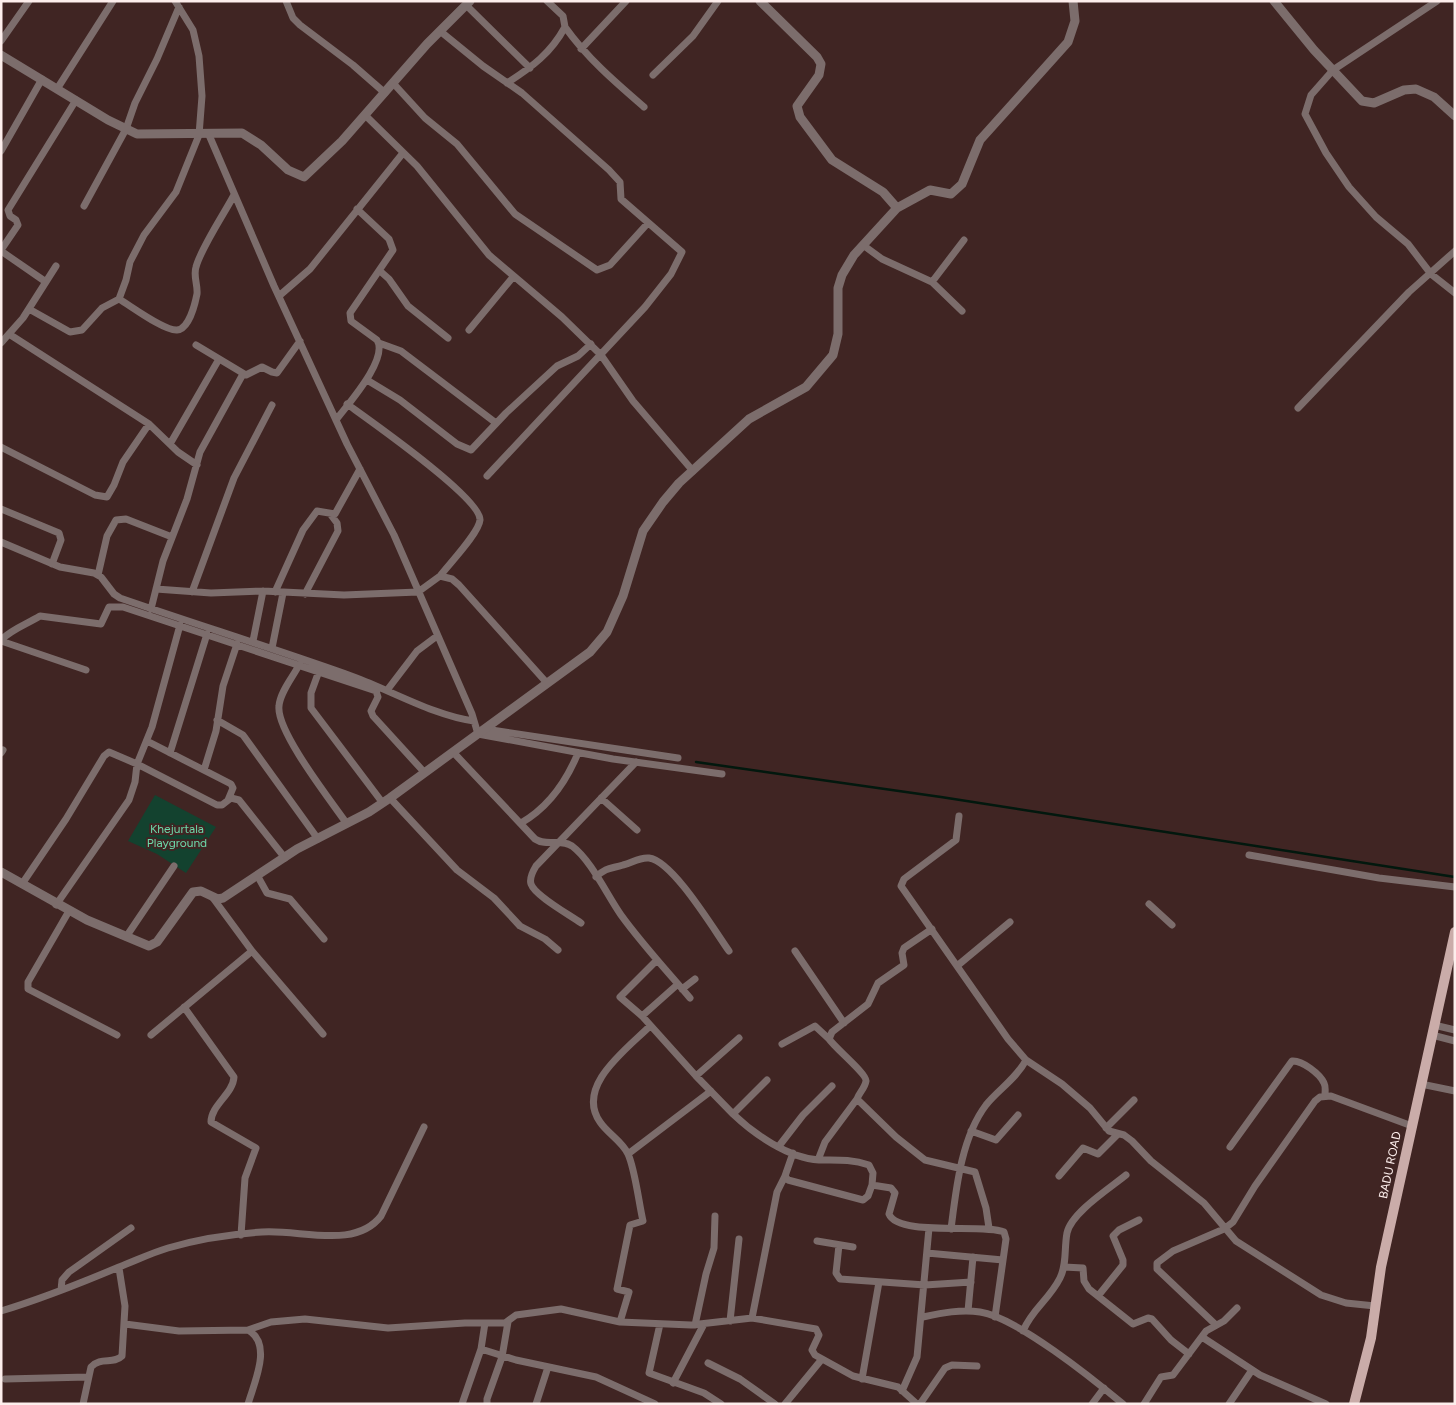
<svg xmlns="http://www.w3.org/2000/svg" width="1456" height="1405" font-family="Figtree,sans-serif">
<style>
.green{fill:#13422f}
.lines{fill:none;stroke-linecap:round;stroke-linejoin:round}
.stream{stroke:#02180e;stroke-width:2.5}
.minor{stroke:#7c6d6c;stroke-width:7}
.tertiary{stroke:#7c6d6c;stroke-width:9}
.primary{stroke:#caaca9;stroke-width:10}
.labels{text-anchor:middle;dominant-baseline:central;stroke-width:4;stroke-linejoin:round;paint-order:stroke}
.park-label{font-size:12px;fill:#6dd9aa;stroke:#402523}
.street-label{font-size:12px;fill:#fdeeec;stroke:#402523}
</style>
<rect width="100%" height="100%" fill="#402523"/>
<path class="green" d="M 155,795 L 216,827 L 186,873 L 157,854 L 128,841 Z"/>
<g class="lines">
<path class="stream" d="M 696,762 L 941,797 L 1455,877"/>
<path class="minor" d="M 286,1 L 293,18 L 300,25 L 353,65 L 385,93
M 1437,1 L 1333,70 L 1311,95 L 1305,114 L 1326,153 L 1349,187 L 1376,217 L 1408,244 L 1431,274 L 1455,293
M 466,5 L 530,68
M 565,27 C 587,58 615,82 644,107
M 440,31 L 483,66 L 522,93 L 609,170 L 620,182 L 621,199 L 682,252 L 671,274 L 645,307 L 487,476
M 1,41 L 29,1
M 581,49 L 626,1
M 653,75 L 693,36 L 718,1
M 393,83 L 425,118 L 457,144 L 515,214 L 597,270 L 610,265 L 648,223
M 507,83 C 532,67 551,53 565,27 L 563,16 L 547,1
M 57,89 L 113,1
M 365,115 L 417,166 L 489,255 L 562,317 L 601,355 L 633,401 L 693,471
M 209,135 L 274,286 L 347,444 L 394,535 L 472,714 L 478,734 L 613,759 L 722,774
M 1,151 L 42,79
M 84,206 L 126,129 L 135,103 L 157,59 L 179,7
M 863,245 L 882,259 L 932,282 L 962,311
M 1,250 L 18,225 L 16,220 L 10,216 L 8,210 L 76,100
M 1,251 L 46,282
M 380,271 L 389,279 L 408,306 L 448,338
M 932,282 L 964,240
M 279,296 L 310,269 L 403,153
M 119,299 C 131,306 164,331 177,330 C 189,329 195,304 197,294 C 198,285 193,276 196,267 C 201,248 224,214 234,195
M 29,309 L 70,332 L 82,330 L 102,308 L 119,299 L 126,280 L 130,262 L 144,235 L 176,192 L 199,135 L 202,96 L 199,56 L 193,30 L 175,1
M 469,330 L 513,277
M 9,334 L 149,424 L 178,452 L 197,465
M 1,343 L 23,318 L 56,266
M 379,343 L 401,351 L 496,423
M 196,345 L 246,375 L 262,367 L 272,372 L 277,373 L 300,341
M 367,380 L 400,400 L 457,444 L 471,450 L 506,413 L 557,366 L 578,356 L 591,344
M 347,404 C 369,420 481,498 480,520 C 479,533 449,564 440,576
M 1298,408 L 1409,292 L 1455,251
M 336,420 C 347,405 389,359 377,340 L 351,321 L 350,313 L 393,250 L 389,239 L 357,209
M 170,444 L 219,359
M 1,447 L 95,495 L 107,497 L 114,485 L 123,462 L 149,424
M 1,509 L 59,533 L 61,540 L 52,564
M 1,542 L 60,567 L 94,573 L 101,577 L 114,594 L 120,598 C 198,625 276,649 354,677 C 392,691 435,716 474,721
M 98,575 L 107,536 L 116,520 L 126,519 L 172,537
M 156,589 L 211,593 L 263,591 L 344,595 L 418,592 L 440,576 L 452,579 L 459,585 L 546,682
M 192,592 L 234,478 L 272,405
M 275,592 L 303,530 L 317,511 L 335,514 L 360,469
M 305,594 L 338,531 L 337,523 L 331,515
M 151,609 L 163,561 L 187,499 L 200,452 L 243,374
M 1,640 C 12,629 27,624 40,616 L 101,624 L 109,607 L 123,607 L 376,691 L 378,697 L 371,711 L 373,716 L 424,772
M 1,641 L 86,670
M 253,641 L 263,591
M 272,648 L 283,593
M 299,665 C 293,677 280,692 279,706 C 276,731 331,801 347,824
M 319,671 L 311,693 L 311,708 L 382,802
M 388,689 L 417,651 L 437,636
M 217,720 L 243,735 L 318,839
M 485,729 L 678,758
M 147,741 L 231,784 L 233,788 L 228,800
M 453,752 L 535,839 C 547,847 560,838 572,846 C 591,860 607,895 621,915 C 642,944 667,971 690,998
M 1,753 L 3,750
M 170,753 L 207,634
M 204,770 L 216,731 L 223,686 L 237,644
M 390,798 L 457,870 L 494,898 L 520,926 L 545,939 L 558,950
M 601,798 L 637,830
M 521,823 C 549,807 566,782 578,753
M 1249,855 L 1379,878 L 1455,887
M 257,875 L 267,893 L 290,899 L 324,939
M 596,877 C 607,867 610,869 623,865 C 632,863 639,857 649,858 C 673,861 714,930 729,951
M 22,884 L 66,819 L 104,756 L 109,752 L 137,764 L 217,805 L 222,805 L 231,798 L 239,800 L 285,858
M 213,898 L 252,951 L 323,1034
M 1149,904 L 1172,925
M 56,905 L 129,800 L 135,782 L 137,764 L 152,727 L 180,625
M 69,911 L 28,982 L 28,989 L 117,1035
M 581,923 C 570,915 535,896 531,884 C 529,878 533,871 536,866 L 636,762
M 932,929 L 904,948 L 902,953 L 904,965 L 878,983 L 868,1004 L 832,1032 L 829,1039 C 835,1048 867,1074 866,1081 C 865,1088 859,1093 857,1099 L 896,1137 L 925,1160 L 975,1172 L 986,1208 L 989,1228
M 126,937 L 174,866
M 795,951 L 844,1023
M 657,960 L 620,997 L 642,1016 L 696,1076
M 957,966 L 1010,922
M 682,989 L 695,979
M 184,1007 L 234,1077 C 233,1094 211,1105 211,1122 L 256,1148 L 245,1178 L 241,1235
M 642,1016 L 678,984
M 1434,1025 L 1455,1030
M 151,1035 L 252,951
M 1432,1035 L 1455,1041
M 782,1044 L 815,1026 L 829,1039
M 1026,1060 L 1062,1084 L 1090,1108 L 1109,1131 L 1124,1135 L 1132,1141 L 1151,1161 L 1204,1203 L 1236,1241 L 1321,1295 L 1346,1303 L 1375,1306
M 767,1080 L 733,1114 C 754,1134 788,1158 819,1160 C 837,1160 852,1159 869,1165 L 873,1173 L 872,1185 L 891,1188 L 895,1193 L 889,1214 C 898,1237 985,1223 1004,1232 L 1006,1239 L 995,1317
M 1421,1084 L 1455,1091
M 733,1114 L 696,1076 L 739,1038
M 1106,1128 L 1134,1100
M 971,1131 L 996,1140 L 1018,1115
M 779,1146 L 803,1115 L 832,1086
M 1230,1147 L 1292,1061 C 1302,1060 1320,1074 1324,1083 C 1326,1087 1325,1091 1325,1095
M 793,1153 L 785,1176 L 788,1180 L 863,1200 L 868,1196 L 872,1185
M 628,1154 L 711,1091
M 818,1160 L 825,1142 L 857,1099
M 1059,1176 L 1083,1148 L 1098,1154 L 1118,1134
M 951,1229 C 956,1190 961,1138 986,1105 C 998,1090 1017,1078 1026,1060 L 1008,1039 L 901,886 L 904,879 L 956,840 L 959,816
M 817,1241 L 853,1247
M 839,1245 L 836,1273 L 840,1279 L 925,1285 L 971,1282
M 927,1253 L 1003,1260
M 1064,1267 L 1083,1268 L 1084,1281 L 1089,1289 L 1133,1324 L 1148,1318 L 1152,1319 L 1171,1340 L 1189,1354
M 61,1290 L 62,1280 L 69,1272 L 131,1228
M 1098,1296 L 1123,1265 L 1123,1260 L 1113,1236 L 1119,1230 L 1139,1220
M 1,1311 C 41,1299 81,1283 119,1267 C 135,1261 151,1253 168,1248 C 198,1239 232,1234 262,1232 C 300,1229 355,1250 381,1216 L 424,1127
M 968,1311 L 973,1257
M 923,1317 C 942,1313 961,1309 980,1312 C 1016,1317 1093,1379 1123,1404
M 752,1318 L 777,1192 L 785,1176
M 730,1321 L 739,1239
M 620,1322 L 629,1292 L 617,1289 L 630,1225 L 643,1221 C 639,1204 635,1169 628,1154 C 622,1141 608,1134 600,1122 C 575,1086 627,1049 650,1026
M 485,1323 L 481,1349 L 516,1360 L 596,1377 L 655,1404
M 125,1324 L 179,1331 L 248,1330 C 273,1344 254,1383 248,1404
M 660,1324 L 649,1373 L 704,1393 L 721,1404
M 695,1325 L 706,1274 L 714,1248 L 715,1216
M 1216,1325 L 1157,1269 L 1157,1263 L 1173,1251 L 1224,1229 L 1233,1222 L 1255,1186 L 1315,1101 L 1320,1097 L 1331,1096 L 1412,1126
M 248,1330 L 271,1322 L 305,1319 L 388,1328 L 465,1323 L 505,1323 L 516,1315 L 561,1309 L 620,1322 L 691,1325 L 752,1318 L 816,1329 L 819,1335 L 812,1350 L 815,1355 L 853,1376 L 898,1387 L 917,1404
M 1023,1331 C 1032,1309 1049,1300 1060,1278 C 1067,1264 1064,1249 1067,1233 C 1071,1213 1110,1188 1126,1175
M 1202,1337 L 1260,1375 L 1326,1404
M 708,1363 L 740,1379 L 775,1404
M 5,1379 L 88,1377
M 862,1379 L 879,1282
M 673,1383 L 704,1324
M 902,1391 L 917,1357 L 929,1228
M 83,1404 L 91,1367 C 101,1356 113,1365 122,1356 L 125,1306 L 119,1268
M 462,1404 L 481,1349
M 487,1404 L 487,1399 L 502,1357 L 508,1322
M 536,1404 L 548,1367
M 785,1404 L 822,1359
M 920,1404 L 945,1368 L 952,1365 L 977,1366
M 1092,1404 L 1104,1388
M 1144,1404 L 1161,1377 L 1173,1375 L 1206,1331 L 1224,1321 L 1237,1308
M 1229,1404 L 1252,1370"/>
<path class="tertiary" d="M 760,1 L 817,57 L 821,64 L 819,75 L 797,106 L 800,117 L 832,160 L 883,192 L 897,208
M 1274,1 L 1314,50 L 1362,101 L 1374,103 L 1404,90 L 1416,89 L 1434,97 L 1455,116
M 1,55 L 108,120 L 137,134 L 242,133 L 261,145 L 288,170 L 304,177 L 342,141 L 427,44 L 470,1
M 1,872 L 87,920 L 149,946 L 157,942 L 193,892 L 201,891 L 218,899 L 223,898 L 297,849 L 369,812 L 390,798 L 590,652 L 607,632 L 623,596 L 643,531 L 663,502 L 679,483 L 749,419 L 806,387 L 833,355 L 838,334 L 838,288 L 842,275 L 854,255 L 897,208 L 930,190 L 951,194 L 962,184 L 980,140 L 1068,42 L 1075,21 L 1073,1"/>
<path class="primary" d="M 1354,1404 L 1371,1338 L 1381,1267 L 1455,932"/>
</g>
<g class="labels">
<g class="park-label">
<text x="177" y="829">Khejurtala<tspan x="177" dy="14">Playground</tspan></text>
</g>
<g class="street-label">
<text transform="translate(1390 1165) rotate(-78)">BADU ROAD</text>
</g>
</g>
<rect width="1456" height="1405" fill="none" stroke="#fdeeec" stroke-width="5"/>
</svg>
